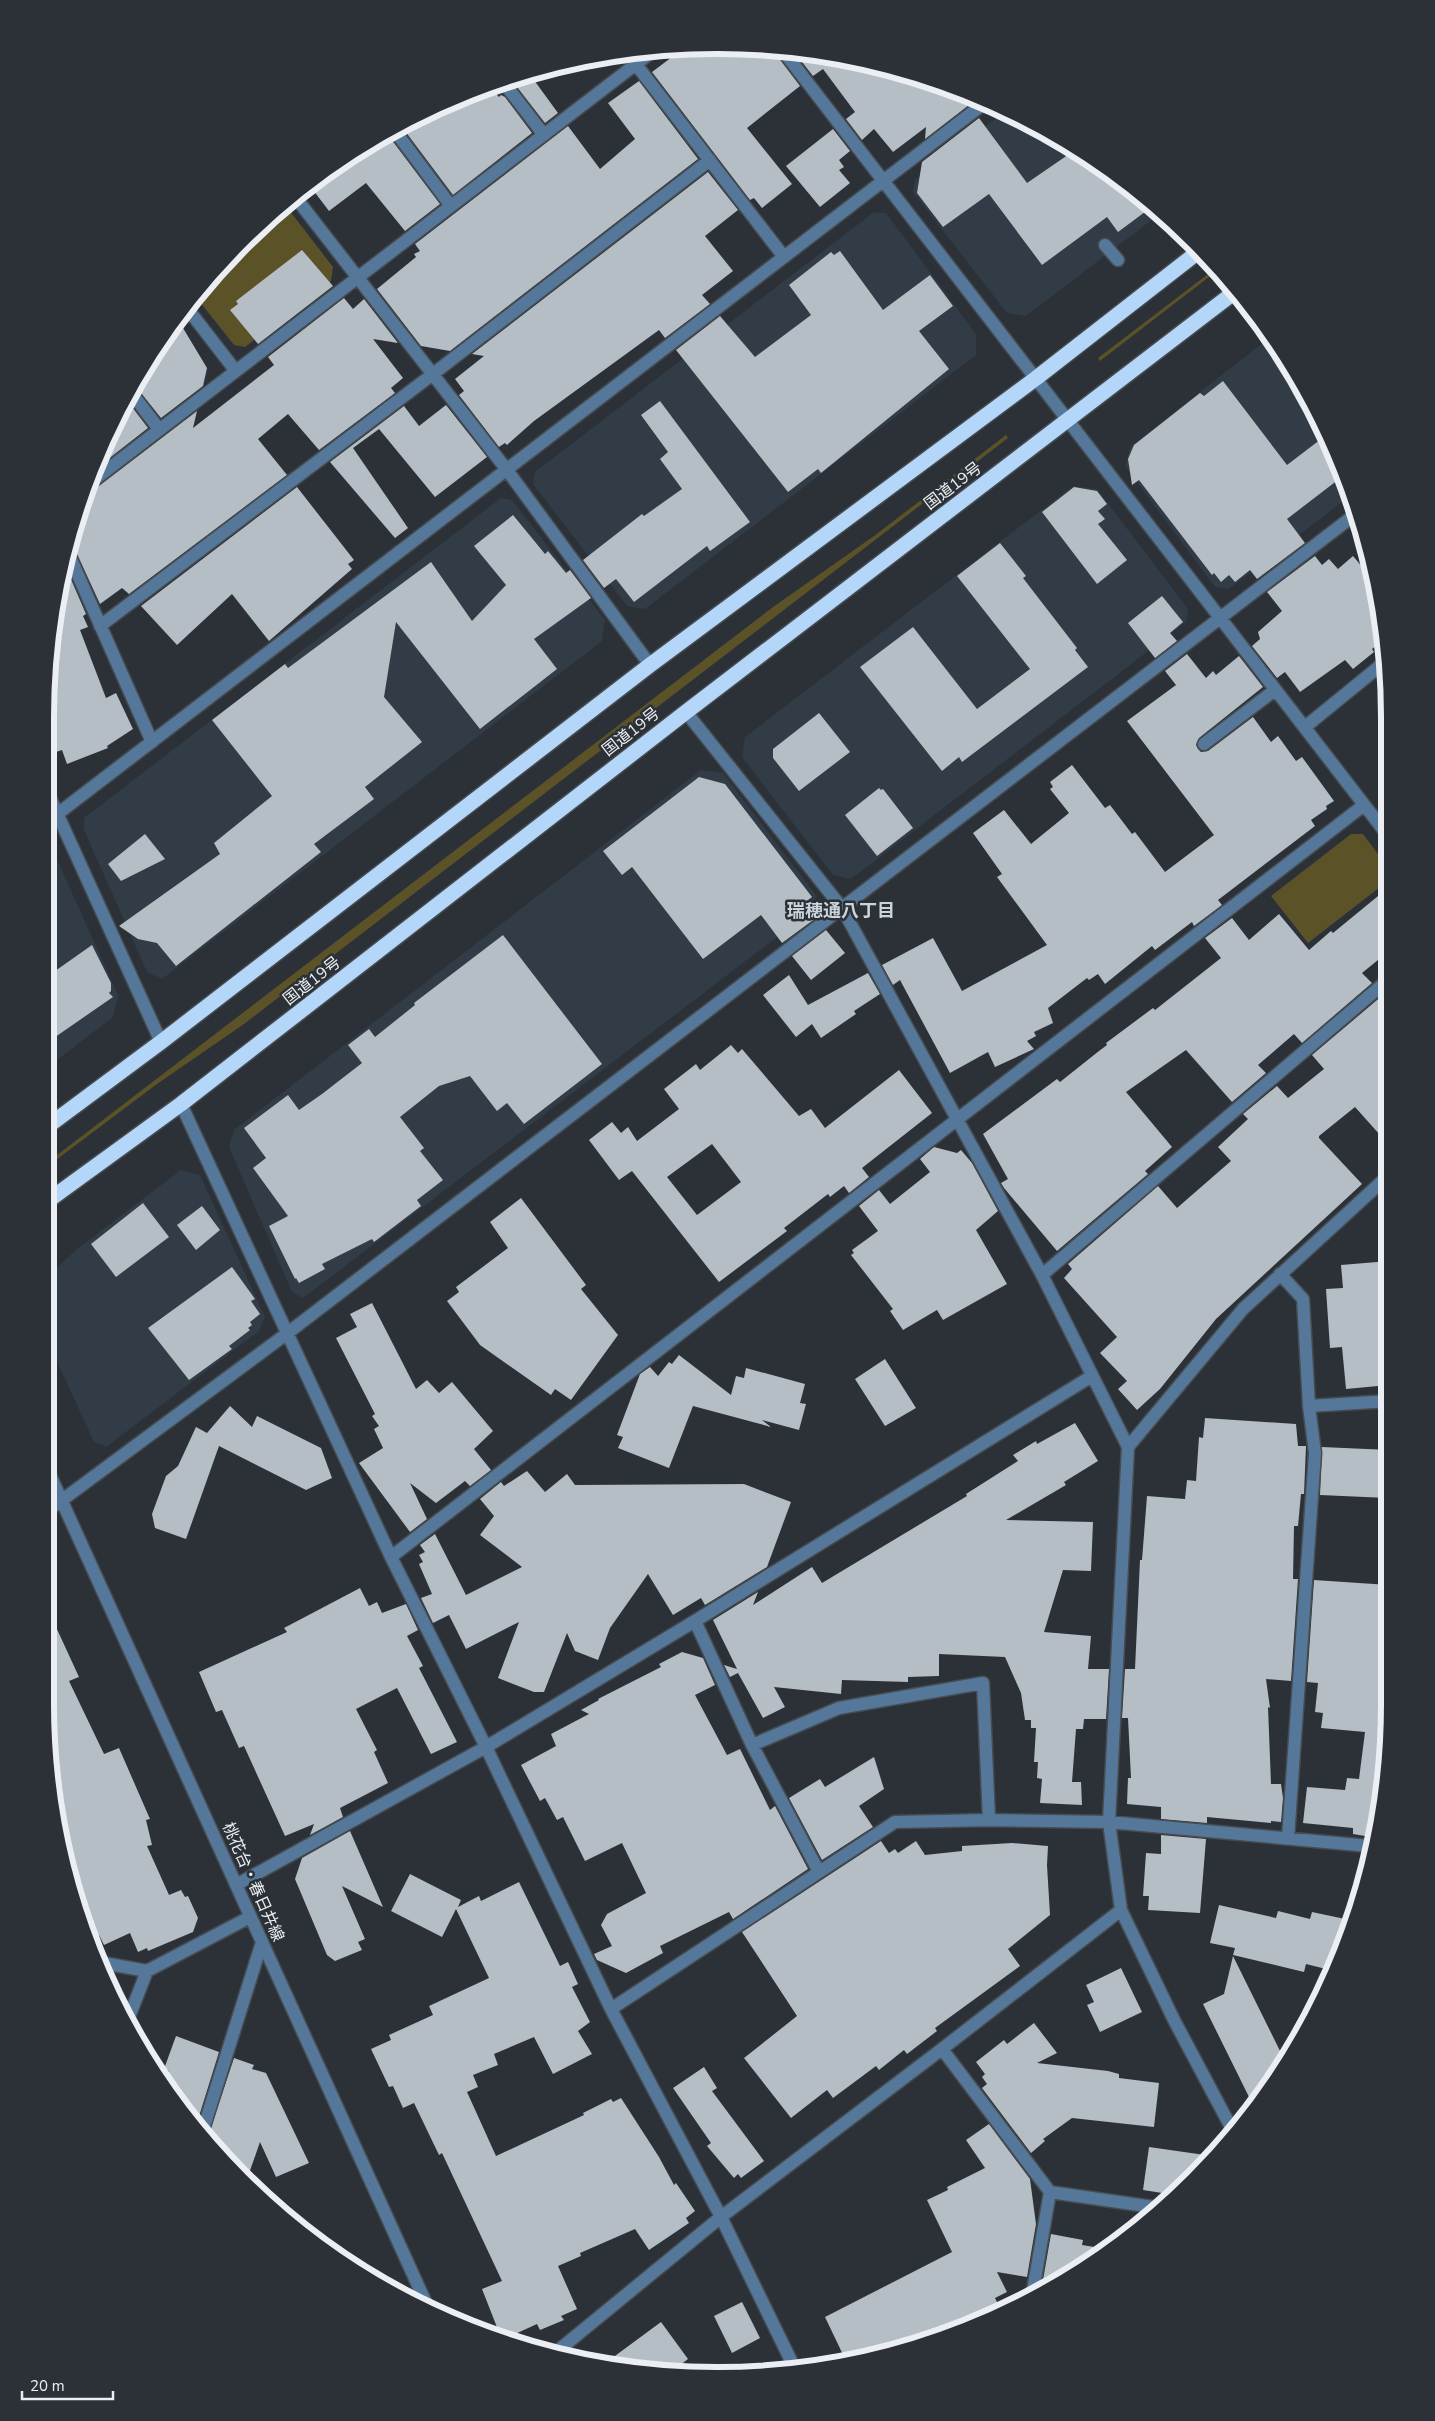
<svg xmlns="http://www.w3.org/2000/svg" width="1435" height="2421" font-family="'Nunito Sans','Noto Sans JP',sans-serif">
<style>
.built{fill:#313c47}
.green{fill:#5b5327}
.building{fill:#b5bdc5;fill-rule:evenodd}
.lines{fill:none;stroke-linecap:round;stroke-linejoin:round}
.minor-casing{stroke:#464c51;stroke-width:15}
.highway-casing{stroke:#464c51;stroke-width:18}
.minor{stroke:#55789a;stroke-width:12}
.highway{stroke:#b4d6f8;stroke-width:15}
.labels{text-anchor:middle;dominant-baseline:central;stroke-width:5;stroke-linejoin:round;paint-order:stroke}
.street-label{font-size:16px;fill:#ebeff3;stroke:#2b3137}
.neighbourhood-label{font-size:18px;font-weight:bold;fill:#cbd3db;stroke:#2b3137}
.rim{fill:none;stroke:#ebeff3;stroke-width:6}
</style>
<rect width="100%" height="100%" fill="#2b3137"/>
<path class="built" d="M 1004,112 L 1091,159 L 1157,216 L 1026,316 L 1007,313 L 913,192 L 915,180 Z
M 874,212 L 886,213 L 976,334 L 976,355 L 645,609 L 627,606 L 533,484 L 535,472 Z
M 1269,338 L 1300,382 L 1351,495 L 1229,589 L 1215,587 L 1125,466 L 1131,446 Z
M 1073,486 L 1097,489 L 1188,609 L 1186,622 L 851,879 L 833,875 L 742,757 L 745,737 Z
M 501,498 L 512,500 L 605,620 L 602,641 L 162,979 L 147,972 L 84,830 L 84,818 Z
M 701,770 L 723,773 L 816,895 L 814,909 L 303,1298 L 292,1292 L 229,1147 L 234,1130 Z
M 47,851 L 54,853 L 118,995 L 113,1017 L 48,1067 Z
M 181,1170 L 200,1175 L 265,1317 L 259,1331 L 106,1447 L 94,1442 L 49,1344 L 49,1275 L 77,1249 Z"/>
<path class="green" d="M 286,206 L 333,267 L 331,281 L 245,347 L 234,345 L 196,297 L 242,242 Z
M 1216,268 L 1218,270 L 1100,361 L 1098,358 Z
M 1006,435 L 1008,438 L 244,1024 L 157,1084 L 48,1166 L 48,1162 L 773,607 L 874,536 Z
M 1351,834 L 1363,834 L 1389,869 L 1389,880 L 1308,943 L 1271,896 Z"/>
<path class="building" d="M 718,45 L 776,51 L 778,57 L 800,86 L 747,128 L 792,184 L 762,208 L 754,198 L 750,200 L 652,72 L 684,48 Z
M 795,53 L 849,58 L 960,92 L 969,105 L 925,139 L 926,127 L 893,152 L 874,129 L 862,140 L 846,119 L 855,112 L 823,69 L 813,76 Z
M 531,76 L 558,113 L 545,123 L 517,87 Z
M 639,81 L 698,159 L 450,351 L 421,346 L 377,289 L 416,257 L 414,254 L 420,251 L 415,244 L 568,126 L 600,169 L 635,139 L 608,103 Z
M 490,87 L 499,97 L 501,95 L 505,97 L 532,133 L 453,195 L 402,127 L 460,96 Z
M 979,118 L 1027,183 L 1075,150 L 1091,158 L 1149,209 L 1118,232 L 1107,217 L 1042,265 L 989,194 L 943,227 L 917,193 L 922,162 Z
M 833,129 L 850,151 L 839,160 L 844,167 L 839,170 L 850,183 L 820,207 L 786,166 Z
M 388,135 L 440,204 L 405,231 L 366,183 L 329,211 L 310,186 L 344,158 Z
M 708,172 L 738,210 L 705,236 L 733,271 L 702,295 L 710,304 L 665,338 L 659,330 L 534,421 L 507,445 L 505,443 L 499,447 L 459,395 L 464,391 L 455,379 L 484,356 L 472,354 Z
M 302,250 L 333,286 L 258,344 L 230,310 L 238,304 L 236,301 Z
M 840,251 L 883,310 L 930,275 L 953,306 L 919,331 L 949,369 L 821,473 L 818,469 L 788,492 L 676,350 L 720,316 L 755,357 L 811,315 L 789,285 L 831,252 L 834,255 Z
M 344,298 L 353,309 L 364,299 L 398,343 L 373,339 L 403,378 L 391,388 L 395,393 L 319,450 L 288,414 L 258,439 L 287,475 L 129,594 L 122,588 L 100,604 L 77,554 L 71,549 L 81,501 L 86,490 L 95,489 L 197,411 L 193,428 L 274,365 L 268,357 Z
M 173,326 L 178,332 L 183,328 L 207,368 L 203,386 L 161,418 L 137,388 L 158,344 Z
M 1223,381 L 1287,465 L 1325,436 L 1343,476 L 1287,519 L 1305,543 L 1257,579 L 1250,570 L 1235,582 L 1229,575 L 1221,582 L 1214,573 L 1212,575 L 1139,480 L 1132,485 L 1128,459 L 1134,445 L 1200,393 L 1204,396 Z
M 660,401 L 750,522 L 710,551 L 707,546 L 634,602 L 616,579 L 604,588 L 583,560 L 642,514 L 644,516 L 682,489 L 660,459 L 668,452 L 641,415 Z
M 129,403 L 148,428 L 98,467 L 111,439 Z
M 446,405 L 487,457 L 435,497 L 379,429 L 353,448 L 408,528 L 395,538 L 330,462 L 404,406 L 419,426 Z
M 297,487 L 354,560 L 348,564 L 352,569 L 269,641 L 232,594 L 177,645 L 141,606 Z
M 1074,487 L 1097,491 L 1107,504 L 1098,511 L 1105,519 L 1098,524 L 1127,560 L 1097,584 L 1042,512 Z
M 513,515 L 545,554 L 548,551 L 566,573 L 570,570 L 591,598 L 534,639 L 557,669 L 480,729 L 396,622 L 384,697 L 422,742 L 365,787 L 374,799 L 314,844 L 321,852 L 176,966 L 157,943 L 138,939 L 119,926 L 220,854 L 214,843 L 272,796 L 212,720 L 285,664 L 288,668 L 431,562 L 472,621 L 506,585 L 474,546 Z
M 1000,543 L 1026,576 L 1023,578 L 1077,648 L 1075,650 L 1088,667 L 962,762 L 959,757 L 942,771 L 860,667 L 913,627 L 977,709 L 1030,669 L 957,576 Z
M 1315,556 L 1322,565 L 1329,559 L 1338,569 L 1353,556 L 1369,575 L 1382,641 L 1372,649 L 1374,652 L 1353,669 L 1345,660 L 1300,692 L 1285,672 L 1277,678 L 1252,646 L 1260,639 L 1258,632 L 1282,611 L 1267,592 Z
M 67,570 L 86,614 L 83,616 L 88,627 L 80,630 L 106,698 L 116,693 L 133,729 L 107,746 L 108,748 L 67,764 L 62,750 L 56,752 L 47,729 L 46,674 Z
M 1162,596 L 1183,622 L 1170,633 L 1177,641 L 1155,658 L 1128,623 Z
M 1187,654 L 1206,678 L 1213,671 L 1216,675 L 1239,656 L 1263,687 L 1199,738 L 1196,745 L 1198,749 L 1201,752 L 1208,751 L 1253,717 L 1271,742 L 1278,736 L 1296,761 L 1302,757 L 1334,801 L 1326,806 L 1327,809 L 1311,820 L 1315,826 L 1218,900 L 1222,905 L 1194,926 L 1192,922 L 1155,950 L 1152,946 L 1105,984 L 1098,974 L 1089,980 L 1087,978 L 1048,1008 L 1053,1023 L 1034,1032 L 1036,1036 L 1027,1041 L 1034,1049 L 995,1067 L 988,1052 L 950,1073 L 900,980 L 893,985 L 882,965 L 933,938 L 962,991 L 1047,945 L 997,877 L 1002,874 L 973,833 L 1004,810 L 1031,844 L 1069,813 L 1050,789 L 1053,787 L 1050,782 L 1072,765 L 1105,808 L 1110,805 L 1132,834 L 1135,832 L 1165,872 L 1214,835 L 1127,721 L 1176,685 L 1165,671 Z
M 819,713 L 850,752 L 799,791 L 773,758 L 773,749 Z
M 699,777 L 725,784 L 812,897 L 804,903 L 816,918 L 782,943 L 761,915 L 703,959 L 632,867 L 622,875 L 603,851 Z
M 879,788 L 881,790 L 883,789 L 913,828 L 877,856 L 845,815 Z
M 145,834 L 165,859 L 121,881 L 108,864 Z
M 1389,887 L 1389,951 L 1362,973 L 1372,983 L 1302,1043 L 1294,1034 L 1258,1065 L 1266,1073 L 1232,1102 L 1186,1050 L 1126,1092 L 1172,1147 L 1145,1171 L 1148,1174 L 1057,1251 L 1004,1188 L 1001,1183 L 1008,1179 L 983,1134 L 1057,1079 L 1060,1082 L 1099,1051 L 1107,1045 L 1106,1043 L 1153,1008 L 1155,1010 L 1221,958 L 1205,938 L 1232,918 L 1249,940 L 1279,914 L 1309,950 L 1331,931 L 1333,933 Z
M 826,930 L 845,953 L 811,980 L 792,956 Z
M 503,935 L 602,1064 L 524,1124 L 507,1103 L 497,1111 L 470,1076 L 439,1086 L 400,1117 L 424,1148 L 420,1151 L 443,1180 L 417,1200 L 421,1206 L 374,1242 L 372,1239 L 322,1264 L 325,1269 L 299,1283 L 296,1278 L 295,1279 L 269,1226 L 288,1216 L 253,1168 L 266,1158 L 244,1128 L 288,1095 L 299,1110 L 322,1094 L 362,1063 L 348,1045 L 369,1029 L 375,1037 L 415,1005 L 414,1003 Z
M 92,945 L 111,983 L 111,991 L 109,993 L 113,997 L 48,1042 L 48,976 Z
M 868,973 L 880,994 L 854,1011 L 856,1014 L 821,1038 L 812,1024 L 796,1037 L 763,995 L 789,975 L 808,1005 Z
M 1383,995 L 1389,1001 L 1389,1145 L 1355,1107 L 1319,1136 L 1319,1138 L 1362,1184 L 1216,1319 L 1160,1389 L 1137,1410 L 1118,1389 L 1127,1381 L 1100,1353 L 1117,1337 L 1064,1278 L 1072,1269 L 1068,1264 L 1158,1186 L 1177,1208 L 1231,1161 L 1218,1147 L 1248,1119 L 1243,1114 L 1277,1086 L 1288,1098 L 1324,1069 L 1312,1055 Z
M 731,1045 L 738,1053 L 742,1049 L 799,1116 L 811,1109 L 825,1128 L 899,1070 L 932,1113 L 862,1168 L 869,1177 L 849,1193 L 844,1186 L 830,1197 L 828,1194 L 784,1228 L 787,1231 L 719,1282 L 632,1171 L 619,1180 L 589,1140 L 612,1122 L 621,1133 L 628,1127 L 637,1141 L 679,1109 L 664,1089 L 696,1064 L 700,1070 ZM 712,1144 L 741,1182 L 697,1215 L 667,1177 Z
M 934,1147 L 957,1153 L 961,1150 L 972,1163 L 998,1211 L 976,1230 L 1007,1284 L 943,1320 L 937,1310 L 903,1330 L 890,1311 L 893,1309 L 851,1255 L 854,1253 L 852,1250 L 878,1231 L 859,1206 L 879,1190 L 890,1204 L 930,1172 L 920,1159 Z
M 521,1198 L 586,1285 L 581,1289 L 618,1335 L 571,1400 L 555,1389 L 551,1395 L 480,1345 L 447,1301 L 459,1292 L 456,1287 L 508,1248 L 490,1222 Z
M 143,1203 L 169,1237 L 116,1277 L 91,1244 Z
M 202,1206 L 220,1230 L 196,1250 L 177,1225 Z
M 1389,1261 L 1389,1385 L 1346,1389 L 1342,1347 L 1330,1348 L 1326,1289 L 1343,1288 L 1341,1265 Z
M 232,1267 L 255,1299 L 251,1301 L 260,1314 L 250,1322 L 252,1325 L 248,1328 L 250,1330 L 229,1346 L 232,1349 L 189,1380 L 148,1328 Z
M 372,1303 L 416,1389 L 427,1380 L 439,1393 L 452,1382 L 493,1431 L 474,1449 L 491,1470 L 470,1486 L 465,1481 L 436,1503 L 410,1483 L 427,1519 L 410,1532 L 359,1463 L 383,1448 L 374,1429 L 379,1426 L 372,1416 L 375,1414 L 336,1338 L 357,1327 L 350,1314 Z
M 679,1355 L 731,1395 L 736,1376 L 744,1378 L 746,1368 L 805,1384 L 800,1403 L 806,1404 L 799,1430 L 762,1420 L 771,1427 L 693,1406 L 669,1468 L 618,1448 L 623,1437 L 617,1435 L 640,1374 L 650,1367 L 658,1376 L 669,1362 L 672,1364 Z
M 885,1359 L 916,1408 L 885,1426 L 855,1379 Z
M 230,1406 L 252,1427 L 257,1416 L 321,1448 L 332,1478 L 306,1490 L 219,1446 L 186,1539 L 155,1528 L 152,1514 L 166,1476 L 178,1466 L 196,1427 L 207,1433 Z
M 1205,1418 L 1296,1424 L 1298,1446 L 1306,1446 L 1304,1494 L 1301,1494 L 1298,1526 L 1294,1526 L 1293,1579 L 1298,1579 L 1291,1681 L 1266,1679 L 1270,1708 L 1268,1707 L 1271,1784 L 1281,1784 L 1283,1798 L 1281,1822 L 1271,1821 L 1271,1823 L 1207,1817 L 1207,1823 L 1161,1819 L 1161,1807 L 1127,1804 L 1128,1778 L 1131,1778 L 1128,1718 L 1122,1718 L 1125,1669 L 1135,1669 L 1140,1560 L 1142,1560 L 1147,1496 L 1185,1499 L 1187,1480 L 1196,1481 L 1199,1437 L 1203,1438 Z
M 1075,1423 L 1098,1461 L 1064,1482 L 1066,1485 L 1006,1520 L 1093,1522 L 1091,1571 L 1063,1570 L 1044,1632 L 1091,1636 L 1088,1669 L 1109,1669 L 1106,1719 L 1084,1719 L 1083,1729 L 1076,1729 L 1072,1782 L 1081,1782 L 1082,1805 L 1040,1803 L 1042,1779 L 1037,1778 L 1038,1762 L 1034,1762 L 1036,1728 L 1031,1728 L 1031,1720 L 1025,1720 L 1021,1693 L 1005,1657 L 939,1654 L 939,1676 L 908,1677 L 908,1682 L 842,1680 L 841,1694 L 774,1687 L 785,1707 L 763,1718 L 738,1673 L 730,1677 L 724,1665 L 737,1669 L 713,1620 L 758,1592 L 753,1605 L 812,1567 L 822,1583 L 967,1496 L 966,1494 L 1018,1461 L 1013,1455 L 1036,1441 L 1037,1444 Z
M 1322,1447 L 1389,1450 L 1387,1498 L 1320,1495 Z
M 527,1471 L 545,1492 L 567,1474 L 575,1485 L 744,1484 L 791,1502 L 767,1567 L 705,1605 L 701,1598 L 673,1615 L 648,1574 L 610,1628 L 598,1660 L 575,1651 L 567,1633 L 544,1692 L 534,1692 L 498,1678 L 519,1622 L 466,1649 L 449,1615 L 433,1623 L 421,1598 L 432,1594 L 419,1564 L 423,1562 L 419,1555 L 425,1552 L 420,1545 L 435,1534 L 466,1595 L 522,1567 L 480,1535 L 494,1516 L 480,1499 L 501,1482 L 504,1486 Z
M 1314,1580 L 1389,1585 L 1389,1748 L 1371,1837 L 1353,1834 L 1353,1828 L 1303,1823 L 1307,1787 L 1345,1790 L 1347,1778 L 1359,1779 L 1365,1732 L 1321,1728 L 1323,1713 L 1315,1712 L 1318,1683 L 1307,1682 Z
M 360,1588 L 369,1606 L 377,1602 L 382,1613 L 406,1604 L 418,1630 L 407,1636 L 423,1666 L 419,1668 L 457,1742 L 431,1754 L 397,1688 L 356,1709 L 377,1750 L 374,1752 L 388,1783 L 340,1808 L 343,1817 L 310,1835 L 314,1824 L 285,1836 L 244,1746 L 239,1748 L 222,1710 L 216,1712 L 199,1672 L 287,1632 L 284,1628 Z
M 50,1614 L 79,1677 L 69,1681 L 104,1754 L 119,1748 L 150,1819 L 146,1820 L 152,1845 L 147,1846 L 169,1895 L 181,1890 L 185,1897 L 188,1896 L 198,1918 L 193,1932 L 148,1951 L 147,1948 L 138,1952 L 130,1933 L 104,1945 L 99,1935 L 95,1937 L 74,1893 L 51,1792 Z
M 682,1652 L 703,1658 L 715,1685 L 695,1695 L 727,1755 L 740,1749 L 770,1810 L 775,1806 L 808,1869 L 733,1919 L 729,1912 L 660,1946 L 663,1953 L 626,1973 L 597,1960 L 594,1954 L 612,1946 L 601,1925 L 607,1914 L 646,1893 L 622,1843 L 585,1861 L 563,1817 L 557,1820 L 545,1798 L 540,1801 L 521,1765 L 556,1746 L 551,1734 L 589,1714 L 581,1710 L 599,1700 L 598,1699 L 661,1667 L 659,1664 Z
M 874,1757 L 884,1789 L 859,1806 L 873,1827 L 822,1860 L 789,1798 L 820,1779 L 825,1787 Z
M 350,1831 L 383,1907 L 342,1886 L 365,1939 L 358,1942 L 362,1950 L 335,1961 L 327,1955 L 295,1879 L 302,1858 Z
M 1161,1835 L 1206,1839 L 1200,1913 L 1148,1910 L 1149,1896 L 1143,1896 L 1146,1853 L 1161,1854 Z
M 881,1841 L 889,1853 L 895,1849 L 898,1853 L 916,1841 L 925,1855 L 962,1851 L 962,1846 L 1012,1843 L 1048,1846 L 1047,1865 L 1050,1915 L 1008,1949 L 1020,1966 L 935,2028 L 937,2031 L 907,2054 L 904,2050 L 879,2070 L 876,2066 L 833,2098 L 827,2090 L 791,2118 L 744,2058 L 797,2016 L 742,1932 Z
M 410,1874 L 461,1900 L 458,1907 L 479,1896 L 481,1901 L 519,1882 L 560,1966 L 568,1962 L 578,1984 L 572,1987 L 590,2022 L 578,2031 L 592,2054 L 553,2074 L 534,2037 L 494,2054 L 498,2065 L 473,2075 L 478,2087 L 467,2092 L 496,2156 L 584,2115 L 583,2113 L 611,2099 L 613,2102 L 621,2098 L 659,2157 L 674,2185 L 676,2183 L 695,2211 L 686,2218 L 689,2223 L 649,2250 L 635,2229 L 580,2253 L 581,2256 L 558,2266 L 577,2309 L 561,2316 L 564,2320 L 540,2330 L 537,2324 L 502,2340 L 482,2289 L 502,2281 L 442,2153 L 439,2155 L 414,2103 L 403,2108 L 393,2086 L 389,2087 L 371,2049 L 391,2040 L 389,2035 L 433,2015 L 429,2006 L 489,1978 L 456,1909 L 442,1937 L 391,1911 Z
M 1219,1905 L 1276,1918 L 1278,1911 L 1310,1919 L 1312,1912 L 1345,1919 L 1341,1933 L 1347,1935 L 1330,1970 L 1306,1964 L 1304,1972 L 1233,1955 L 1235,1948 L 1210,1943 Z
M 1233,1956 L 1285,2061 L 1276,2077 L 1265,2092 L 1250,2099 L 1203,2004 L 1224,1994 Z
M 1121,1968 L 1142,2012 L 1100,2032 L 1087,2005 L 1094,2002 L 1086,1985 Z
M 1034,2023 L 1057,2053 L 1037,2063 L 1108,2071 L 1119,2074 L 1119,2078 L 1159,2083 L 1154,2127 L 1072,2118 L 1043,2139 L 1045,2141 L 1031,2153 L 982,2088 L 987,2084 L 982,2077 L 985,2074 L 976,2062 L 1004,2040 L 1007,2044 Z
M 176,2036 L 219,2052 L 196,2126 L 184,2113 L 164,2081 L 169,2071 L 164,2069 Z
M 234,2058 L 254,2065 L 252,2069 L 266,2073 L 309,2163 L 276,2177 L 260,2142 L 246,2182 L 207,2139 Z
M 704,2067 L 717,2088 L 712,2091 L 764,2161 L 741,2178 L 738,2174 L 734,2178 L 707,2146 L 711,2143 L 673,2088 Z
M 989,2124 L 1030,2179 L 1036,2224 L 1027,2277 L 997,2272 L 1007,2292 L 995,2298 L 1002,2312 L 933,2340 L 846,2361 L 825,2317 L 952,2252 L 927,2200 L 948,2190 L 947,2187 L 985,2168 L 966,2140 Z
M 1149,2147 L 1212,2156 L 1193,2179 L 1175,2195 L 1143,2190 Z
M 1051,2234 L 1083,2240 L 1082,2245 L 1107,2249 L 1055,2282 L 1043,2280 Z
M 742,2302 L 760,2338 L 732,2353 L 714,2316 Z
M 661,2322 L 688,2359 L 670,2373 L 629,2370 L 604,2364 Z"/>
<g class="lines">
<defs>
<path id="minor" d="M 784,52 L 1389,837
M 628,54 L 784,257
M 504,83 L 544,135
M 395,131 L 451,206
M 296,198 L 507,470 L 650,665
M 1105,245 L 1118,260
M 187,308 L 235,370
M 133,395 L 159,429
M 90,483 L 653,51
M 70,557 L 152,742
M 100,626 L 433,374 L 710,160
M 1305,727 L 1386,661
M 1204,744 L 1275,690
M 47,791 L 161,1042
M 47,822 L 986,102
M 181,1104 L 391,1557 L 486,1747 L 611,2009 L 721,2217 L 796,2371
M 1280,1274 L 1303,1299 L 1309,1406 L 1315,1453 L 1288,1838
M 1042,1275 L 1389,979
M 1309,1406 L 1389,1401
M 1128,1447 L 1243,1309 L 1389,1175
M 50,1475 L 426,2303
M 50,1509 L 289,1332 L 1357,513
M 391,1557 L 1364,805
M 695,1621 L 752,1745 L 819,1872
M 752,1745 L 839,1708 L 983,1683 L 989,1820
M 236,1885 L 486,1747 L 695,1621 L 1092,1376
M 1121,1910 L 1174,2020 L 1233,2131
M 98,1962 L 147,1971 L 250,1917
M 611,2009 L 895,1822 L 989,1820 L 1109,1822 L 1369,1846
M 127,2022 L 147,1971
M 942,2049 L 1050,2192 L 1160,2208
M 202,2133 L 262,1942
M 1032,2296 L 1050,2192
M 555,2353 L 721,2217 L 942,2049 L 1121,1910 L 1109,1822 L 1128,1447 L 1042,1275 L 842,908 L 686,712"/>
<path id="highway" d="M 48,1126 L 161,1042 L 650,665 L 1035,379 L 1198,252
M 49,1200 L 181,1104 L 686,712 L 1236,291"/>
</defs>
<use href="#minor" class="minor-casing"/>
<use href="#highway" class="highway-casing"/>
<use href="#minor" class="minor"/>
<use href="#highway" class="highway"/>
</g>
<g class="labels">
<g class="street-label">
<text transform="translate(953 486) rotate(-37)">国道19号</text>
<text transform="translate(631 732) rotate(-38)">国道19号</text>
<text transform="translate(312 981) rotate(-38)">国道19号</text>
<text transform="translate(253 1882) rotate(66)">桃花台・春日井線</text>
</g>
<g class="neighbourhood-label">
<text x="841" y="911">瑞穂通八丁目</text>
</g>
</g>
<path d="M0 0H1435V2421H0ZM717 54H718A663 663 0 0 1 1381 717V1704A663 663 0 0 1 718 2367H717A663 663 0 0 1 54 1704V717A663 663 0 0 1 717 54Z" fill="#2b3137" fill-rule="evenodd"/>
<path class="rim" d="M717 54H718A663 663 0 0 1 1381 717V1704A663 663 0 0 1 718 2367H717A663 663 0 0 1 54 1704V717A663 663 0 0 1 717 54Z"/>
<path d="M22 2391v8h91v-8" fill="none" stroke="#ebeff3" stroke-width="2.5"/>
<text x="30" y="2391" font-size="15" fill="#ebeff3" stroke="#2b3137" stroke-width="4" paint-order="stroke">20 m</text>
</svg>
